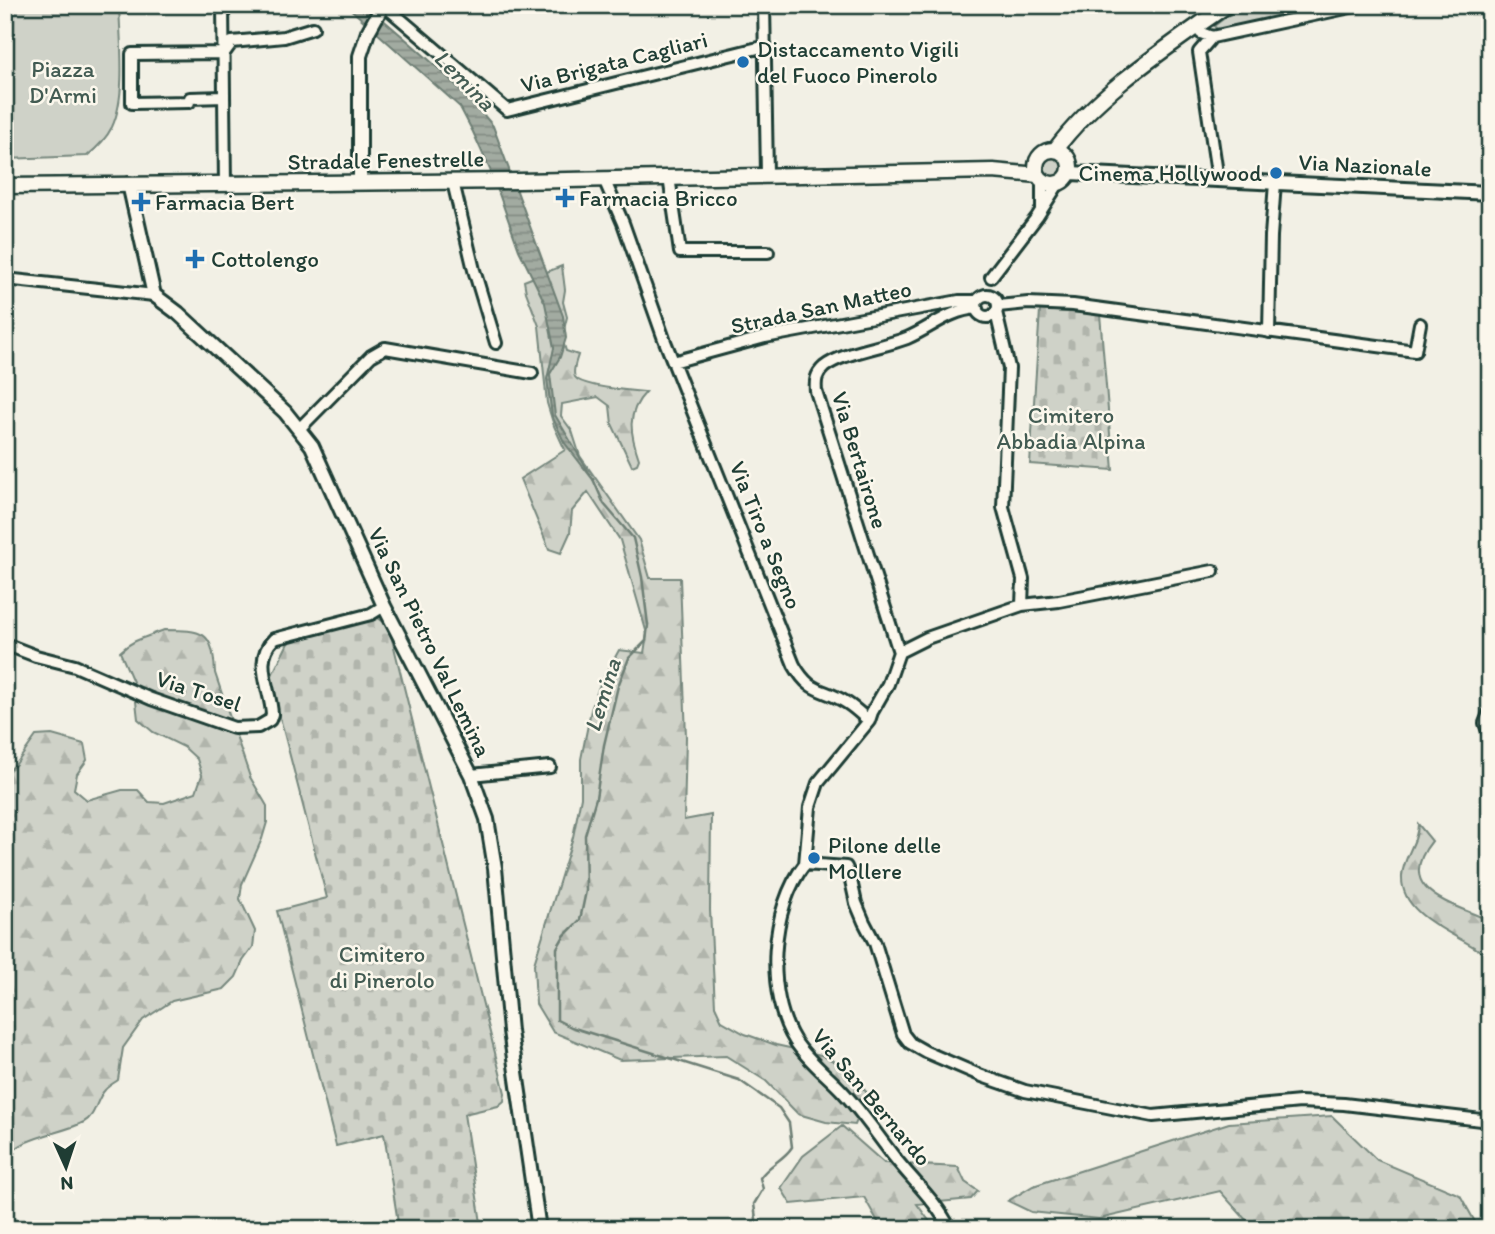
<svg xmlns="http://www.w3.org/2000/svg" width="1495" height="1234" font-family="Itim,sans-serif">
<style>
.green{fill:#cfd2c8;stroke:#77887e;stroke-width:2}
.forest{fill:url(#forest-firs);stroke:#77887e;stroke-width:2}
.cemetery{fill:url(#cemetery-stones);stroke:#77887e;stroke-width:2}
.water{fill:url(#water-rules);stroke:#6e7f75;stroke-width:2}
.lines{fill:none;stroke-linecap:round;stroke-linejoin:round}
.stream{stroke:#6e7f75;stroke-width:2.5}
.minor-casing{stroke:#1f3d34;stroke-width:16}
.tertiary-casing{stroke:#1f3d34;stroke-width:18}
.secondary-casing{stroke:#1f3d34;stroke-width:19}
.minor{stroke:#fbf7ec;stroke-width:10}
.tertiary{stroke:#fbf7ec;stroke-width:12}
.secondary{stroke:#fbf7ec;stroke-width:14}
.poi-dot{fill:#1f6fb2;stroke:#fbf7ec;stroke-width:2.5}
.labels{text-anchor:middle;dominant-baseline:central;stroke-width:5;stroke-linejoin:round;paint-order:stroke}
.poi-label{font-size:23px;fill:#1f3d34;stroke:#fbf7ec;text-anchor:start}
.street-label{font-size:23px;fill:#1f3d34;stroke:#fbf7ec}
.park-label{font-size:23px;fill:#425b52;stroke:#fbf7ec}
.water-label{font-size:24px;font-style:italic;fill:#465e55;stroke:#fbf7ec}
</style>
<defs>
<pattern id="forest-firs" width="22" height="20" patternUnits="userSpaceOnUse" patternTransform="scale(1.75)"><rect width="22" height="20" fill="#cfd2c8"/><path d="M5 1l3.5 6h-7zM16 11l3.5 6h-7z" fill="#b1b5ac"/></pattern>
<pattern id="cemetery-stones" width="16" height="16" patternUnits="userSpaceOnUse" patternTransform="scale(1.75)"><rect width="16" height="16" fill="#cfd2c8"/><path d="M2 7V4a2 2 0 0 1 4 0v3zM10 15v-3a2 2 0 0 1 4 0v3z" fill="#b1b5ac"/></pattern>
<pattern id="water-rules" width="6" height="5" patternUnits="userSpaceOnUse" patternTransform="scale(1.75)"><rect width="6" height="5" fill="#a2aba1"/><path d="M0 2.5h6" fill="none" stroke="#838c84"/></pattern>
</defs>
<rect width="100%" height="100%" fill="#f2f0e5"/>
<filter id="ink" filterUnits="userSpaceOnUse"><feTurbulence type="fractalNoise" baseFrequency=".0143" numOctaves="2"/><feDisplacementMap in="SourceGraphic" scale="14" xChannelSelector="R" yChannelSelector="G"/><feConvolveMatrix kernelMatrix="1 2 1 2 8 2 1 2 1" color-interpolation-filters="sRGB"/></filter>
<g filter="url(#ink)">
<path class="green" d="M 5,5 L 119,5 C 120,40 127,95 112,127 C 106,139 97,148 87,156 L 5,159 Z
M 1242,5 L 1339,5 L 1221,33 L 1214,26 Z
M1041 167a12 12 0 1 1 24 0a12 12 0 1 1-24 0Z"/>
<path class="forest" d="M 562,266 L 565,290 L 563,302 L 567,317 L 562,338 L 566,351 L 578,355 C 576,362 572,371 575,377 C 581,387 634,391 646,392 C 626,413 630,433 639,459 L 637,464 L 632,466 L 612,424 L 610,406 L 598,397 L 562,404 L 561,416 L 572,431 L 580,456 L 639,540 L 650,578 L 680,578 L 686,737 L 684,820 L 711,815 L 710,910 L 715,1006 L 722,1021 L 745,1034 L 776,1045 L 821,1055 L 844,1066 L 868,1094 L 855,1125 L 826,1122 L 798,1114 L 766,1081 L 726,1056 L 620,1060 L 553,1032 L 536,1004 L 534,964 L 573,837 L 581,797 L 581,759 L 591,710 L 599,687 L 619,650 L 644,653 L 647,634 L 620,540 L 588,492 L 572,511 L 570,533 L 561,553 L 549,549 L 520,479 L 565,450 L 554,426 L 547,403 L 539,326 L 526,292 L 524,281 Z
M 164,630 C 203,630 213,630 215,673 L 250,777 L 267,806 L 267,822 L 262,839 L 242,884 L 240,899 L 255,931 L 253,947 L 243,961 L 236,977 L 224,989 L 172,1001 L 143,1020 L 123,1048 L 118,1080 C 114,1083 108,1086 105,1090 C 96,1099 96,1116 84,1122 C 60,1135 19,1135 5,1161 L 5,774 L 16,764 L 36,736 L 52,735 L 84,744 L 87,760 L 77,774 L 74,789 L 87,800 L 122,790 L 138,790 L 149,802 L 164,803 L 196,792 L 202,775 L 197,759 L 184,747 L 153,732 L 138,719 L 134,684 L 120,652 C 133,639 147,637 164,630 Z
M 1418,824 L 1432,841 C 1391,892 1455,904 1490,921 L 1490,958 C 1463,935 1400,919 1402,876 C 1403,857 1418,843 1418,824 Z
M 1332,1116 L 1377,1160 L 1460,1195 L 1479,1229 L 1319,1229 C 1309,1225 1269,1229 1254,1229 L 1220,1191 L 1099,1219 L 1031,1212 L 1008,1201 L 1033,1186 L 1229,1123 Z
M 842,1126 L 884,1163 L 958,1167 L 965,1182 L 978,1191 L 971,1199 L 917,1204 L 935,1229 L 882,1229 L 864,1197 L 791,1204 L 781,1188 L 803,1156 Z"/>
<path class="cemetery" d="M 1040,310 L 1100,314 L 1113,470 L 1030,464 Z
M 378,618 L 388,625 L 393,643 L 505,1093 L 504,1101 L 498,1106 L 464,1114 L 482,1229 L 399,1229 L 384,1134 L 336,1146 L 277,911 L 327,898 L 270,679 L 290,639 Z"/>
<path class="water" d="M 346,5 L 366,5 C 410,43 456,80 493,126 L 563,316 L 566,338 L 560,357 L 550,374 L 555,415 L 594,481 L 564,442 L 552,416 L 547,379 L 554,348 L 545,303 L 519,250 L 492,174 L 473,132 L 460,107 Z"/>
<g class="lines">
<path class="stream" d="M 593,479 L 604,504 L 633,538 L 642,577 L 648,625 L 646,641 L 629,658 L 618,686 L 604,745 L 596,798 L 585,835 L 586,891 L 580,920 L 564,936 L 557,948 L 557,1020 L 571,1027 L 739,1080 L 779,1108 L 789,1123 L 792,1147 C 784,1160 768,1165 760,1178 L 763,1189 L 754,1204 L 756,1219 L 753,1229"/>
<defs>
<path id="minor" d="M 223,5 L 225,185
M 384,5 L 507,110 L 766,46
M 764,5 L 767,174
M 1196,27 L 1201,33 L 1212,37 L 1360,5
M 1212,37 L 1199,52 L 1218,180
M 224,97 L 190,98 L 189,102 L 132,103 L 132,54 L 224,53 L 232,42 L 284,37 L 313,28
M 669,177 L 680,252 L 768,252
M 604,179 L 623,223 L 664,339 L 794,665 C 811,695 822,687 847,703 C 855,708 862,715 869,721 L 818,783 L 810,807 L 805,864
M 453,182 L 474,270 L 496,343
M 1042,209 L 1042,181
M 991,277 L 1037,217 L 1058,184
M 5,279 L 154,295
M976 306a11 11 0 1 1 22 0a11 11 0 1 1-22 0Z
M 998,306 L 1028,303 L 1073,305 L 1415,351 L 1420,324
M 1269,332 L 1271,236 L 1275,183
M 673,362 L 765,337 L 959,301 L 977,301
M 300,428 L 371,356 L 385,348 L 532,373
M 1022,605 L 1059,601 L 1213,571
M 5,644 L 36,656 L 75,666 L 151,699 L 234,728 L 258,727 L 270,720 L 272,714 C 271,689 252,660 274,639 L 371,614 L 384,606
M 899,652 L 927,638 L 1022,605 L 1023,579 L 1003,507 L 1009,368 L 996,312
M 1490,711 L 1485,723 L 1490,737
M 869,721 L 872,712 L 888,684 L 899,652 L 816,391 C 815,381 816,374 824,367 C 841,353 884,347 907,338 C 931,328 949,310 977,308
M 471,775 L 550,767
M 805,864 L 846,867 L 850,876 L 856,903 L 864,922 L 875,943 L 903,1034 L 910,1043 L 926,1052 L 982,1076 L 1025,1091 L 1153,1116 L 1300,1102 L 1344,1104 L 1490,1121
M 805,864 C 770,908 765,993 795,1041 C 807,1060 827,1075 842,1091 C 862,1112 877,1135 895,1158 C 914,1182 936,1201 950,1229"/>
<path id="tertiary" d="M 1070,173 L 1490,193
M 360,182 L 360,56 L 368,32 L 383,5
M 129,184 L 154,295 L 178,313 L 285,412 L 312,446 L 384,606 L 471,775 L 487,819 L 495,868 L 510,1031 L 539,1229"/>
<path id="secondary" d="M1036 167a17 17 0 1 1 34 0a17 17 0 1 1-34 0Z
M 1055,150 C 1098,92 1168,47 1227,5
M 5,186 L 519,181 L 993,171 L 1038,175"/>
</defs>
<use href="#minor" class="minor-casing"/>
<use href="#tertiary" class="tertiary-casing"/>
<use href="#secondary" class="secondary-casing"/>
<use href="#minor" class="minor"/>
<use href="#tertiary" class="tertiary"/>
<use href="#secondary" class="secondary"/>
</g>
</g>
<g class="poi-dot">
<circle cx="743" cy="62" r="7"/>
<circle cx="1276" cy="173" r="7"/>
<path d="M561.5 187.5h7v7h7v7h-7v7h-7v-7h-7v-7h7z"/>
<path d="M137.5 191.5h7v7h7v7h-7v7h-7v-7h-7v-7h7z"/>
<path d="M191.5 248.5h7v7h7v7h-7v7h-7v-7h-7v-7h7z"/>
<circle cx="814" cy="858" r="7"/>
</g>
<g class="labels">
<g class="poi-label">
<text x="757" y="49">Distaccamento Vigili<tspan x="757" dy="26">del Fuoco Pinerolo</tspan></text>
<text x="1262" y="173" text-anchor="end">Cinema Hollywood</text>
<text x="579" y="198">Farmacia Bricco</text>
<text x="155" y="202">Farmacia Bert</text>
<text x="211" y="259">Cottolengo</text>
<text x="828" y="845">Pilone delle<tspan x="828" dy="26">Mollere</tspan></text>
</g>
<g class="street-label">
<text transform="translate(614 62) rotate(-14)">Via Brigata Cagliari</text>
<text transform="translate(386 160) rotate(-1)">Stradale Fenestrelle</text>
<text transform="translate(1365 165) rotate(3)">Via Nazionale</text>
<text transform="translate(821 307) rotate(-12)">Strada San Matteo</text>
<text transform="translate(860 460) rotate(73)">Via Bertairone</text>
<text transform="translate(766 535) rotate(68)">Via Tiro a Segno</text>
<text transform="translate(430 642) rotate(64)">Via San Pietro Val Lemina</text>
<text transform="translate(199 691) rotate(18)">Via Tosel</text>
<text transform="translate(872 1097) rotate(50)">Via San Bernardo</text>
</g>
<g class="park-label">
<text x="63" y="69">Piazza<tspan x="63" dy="26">D'Armi</tspan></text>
<text x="1071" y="415">Cimitero<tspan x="1071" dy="26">Abbadia Alpina</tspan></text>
<text x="382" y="954">Cimitero<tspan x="382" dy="26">di Pinerolo</tspan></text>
</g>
<g class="water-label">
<text transform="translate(465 80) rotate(45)">Lemina</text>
<text transform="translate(602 695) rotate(-73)">Lemina</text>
</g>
</g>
<rect width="1495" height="1234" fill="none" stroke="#fbf7ec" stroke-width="28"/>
<rect x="14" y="14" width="1467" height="1206" fill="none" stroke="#1f3d34" stroke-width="2.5" filter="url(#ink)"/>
<g transform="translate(66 1167) rotate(177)" stroke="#fbf7ec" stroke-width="5" paint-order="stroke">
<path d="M0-5L12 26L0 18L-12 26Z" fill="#1f3d34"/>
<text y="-10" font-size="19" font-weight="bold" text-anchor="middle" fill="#1f3d34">N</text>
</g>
</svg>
